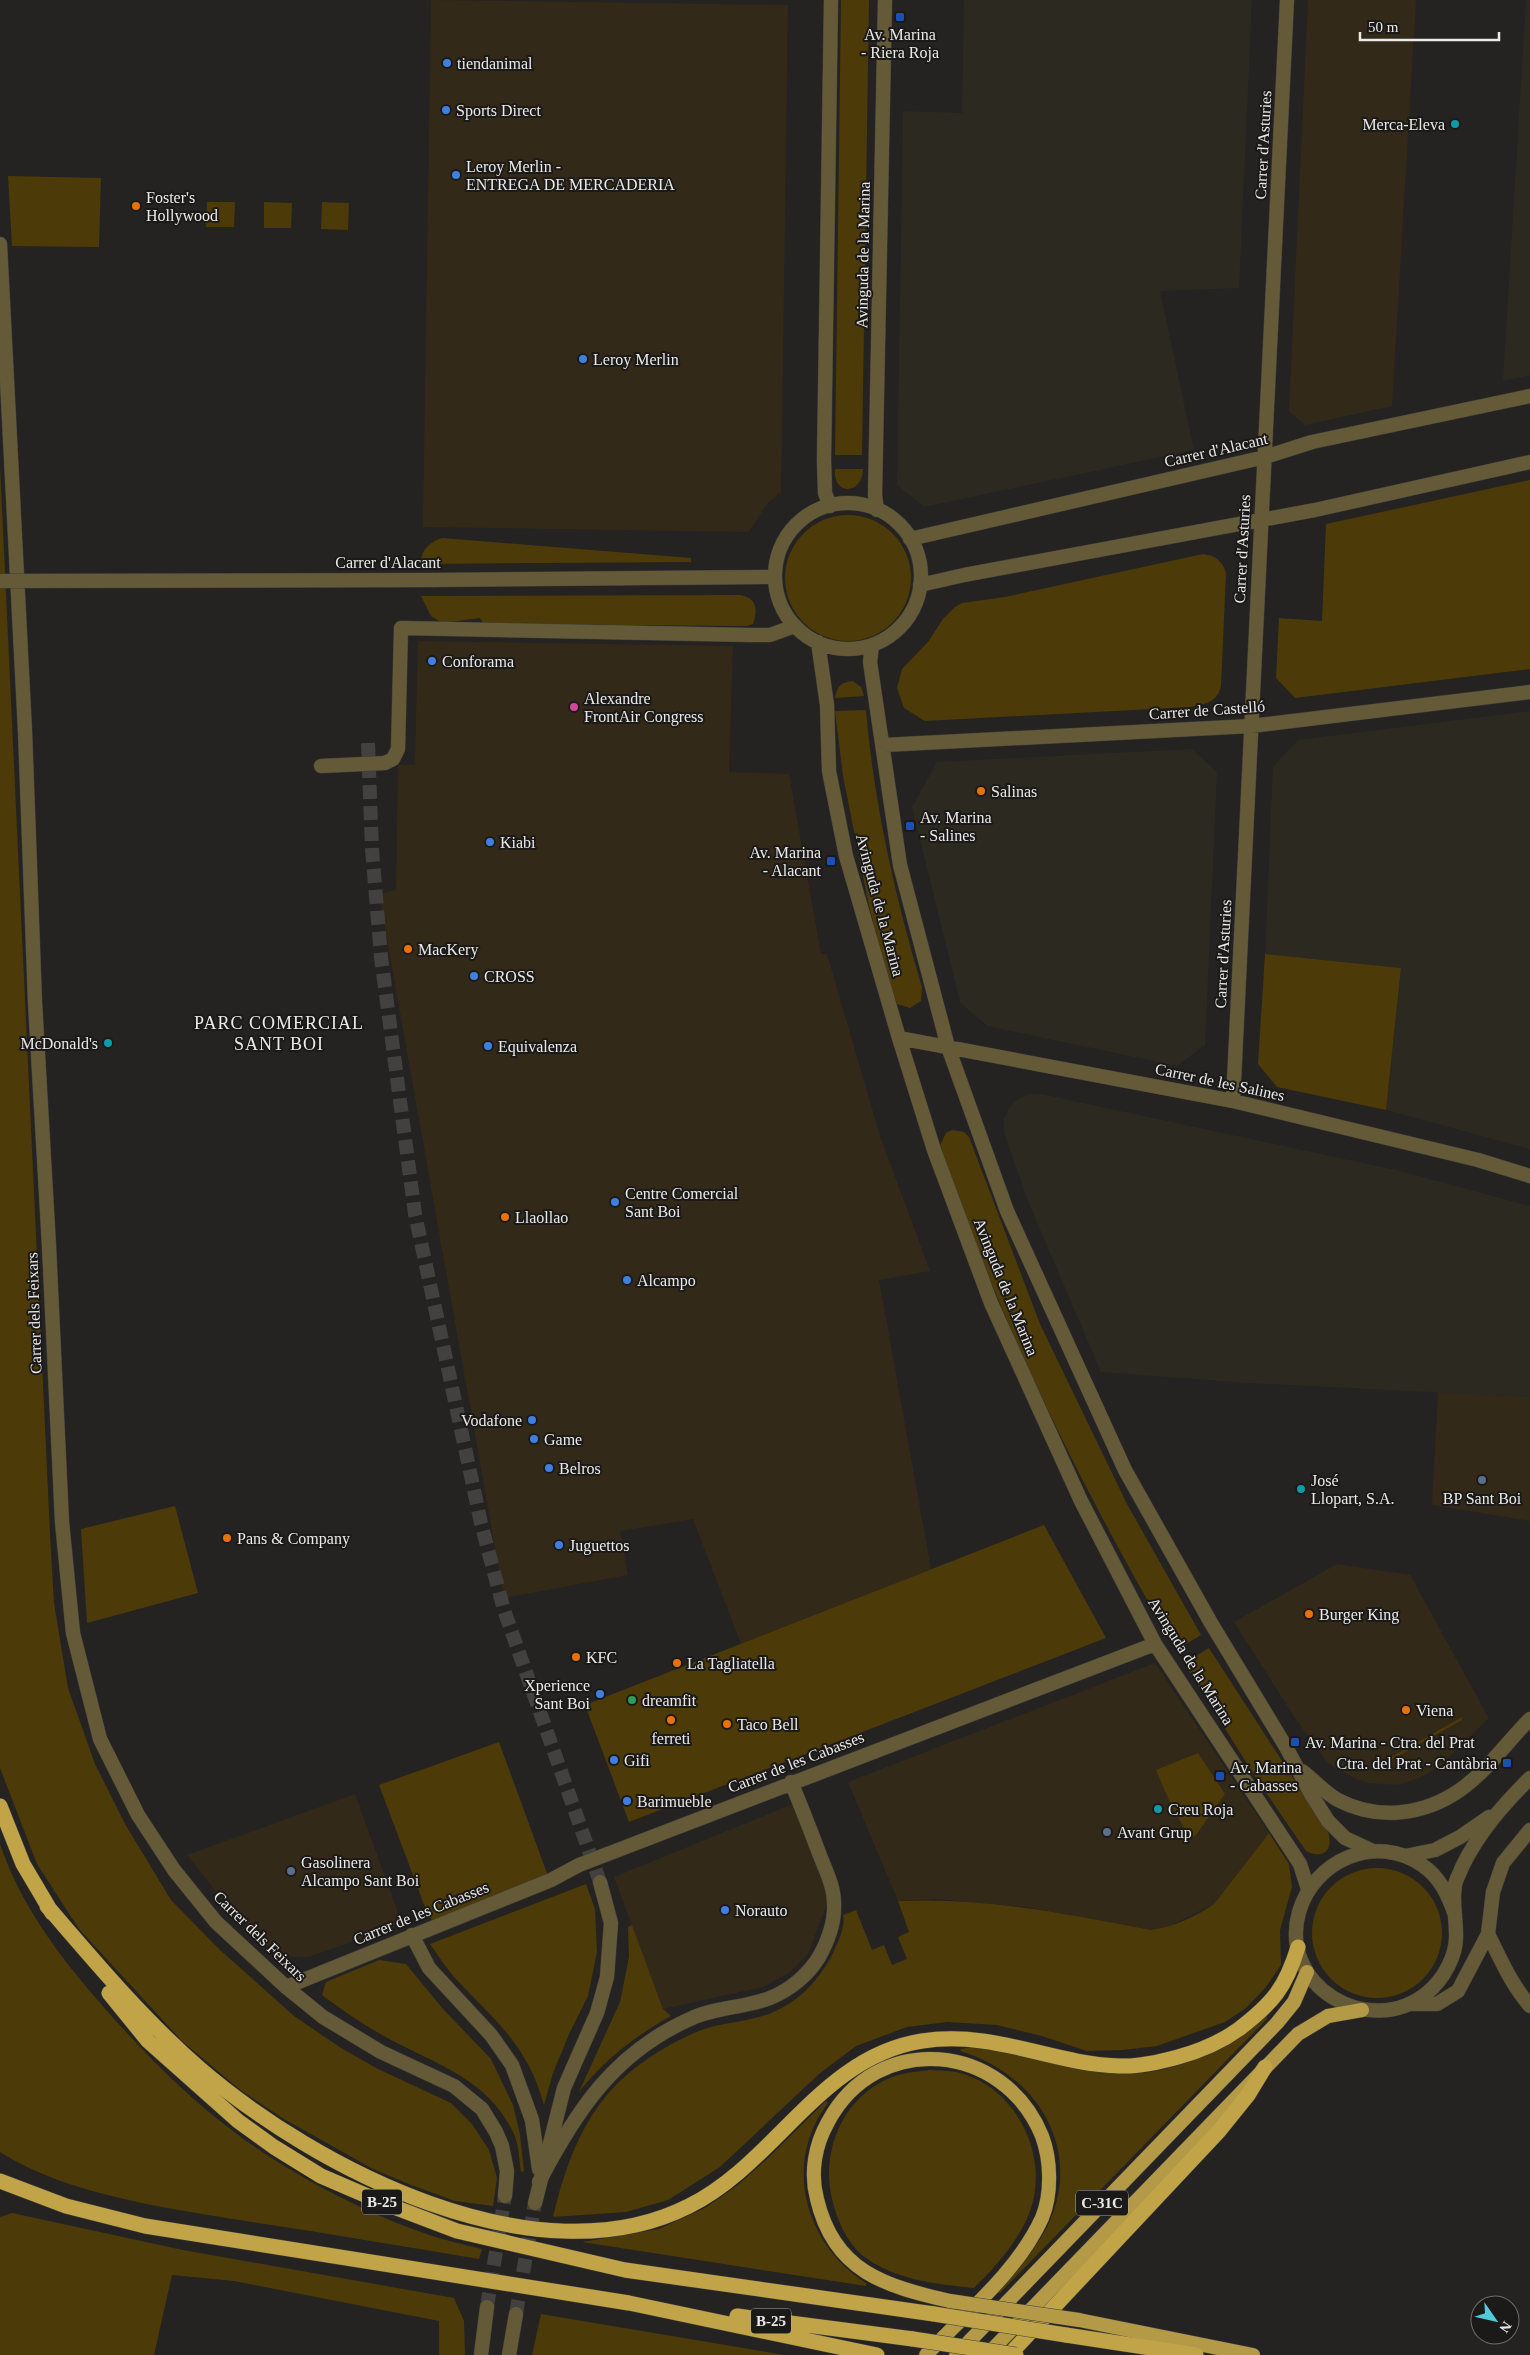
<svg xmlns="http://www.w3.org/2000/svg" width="1530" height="2355" font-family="'Times New Roman',serif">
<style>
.commercial{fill:#332919}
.built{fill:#2c2921}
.green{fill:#4c3a09}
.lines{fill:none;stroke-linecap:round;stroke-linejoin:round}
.minor-tunnel{stroke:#42413f;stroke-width:14;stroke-dasharray:14 7;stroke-linecap:butt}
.pedestrian-casing{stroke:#403f3d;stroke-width:15}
.minor-casing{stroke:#403f3d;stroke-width:15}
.tertiary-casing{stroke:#403f3d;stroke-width:15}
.trunk-casing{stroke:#403f3d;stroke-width:15}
.motorway-casing{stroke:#403f3d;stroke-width:16}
.pedestrian{stroke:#655a37;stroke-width:14}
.minor{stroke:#655a37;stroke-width:14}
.tertiary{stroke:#655a37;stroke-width:14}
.trunk{stroke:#b49a46;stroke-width:14}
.motorway{stroke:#c1a447;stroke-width:15}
.minor-bridge-casing{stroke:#403f3d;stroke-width:15;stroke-linecap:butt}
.trunk-bridge-casing{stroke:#403f3d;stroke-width:15;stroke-linecap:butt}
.motorway-bridge-casing{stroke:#403f3d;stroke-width:16;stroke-linecap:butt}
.minor-bridge{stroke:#655a37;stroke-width:14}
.trunk-bridge{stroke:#b49a46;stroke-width:14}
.motorway-bridge{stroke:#c1a447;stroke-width:15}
.transit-dot{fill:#1a4fb4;stroke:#1b1a18;stroke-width:2}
.shop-dot{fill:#3f7fe0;stroke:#1b1a18;stroke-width:2}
.culture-dot{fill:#0f9aa8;stroke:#1b1a18;stroke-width:2}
.food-dot{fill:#e8710a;stroke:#1b1a18;stroke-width:2}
.hotel-dot{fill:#d1479c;stroke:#1b1a18;stroke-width:2}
.service-dot{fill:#5c6f8a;stroke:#1b1a18;stroke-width:2}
.leisure-dot{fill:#2e9e5b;stroke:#1b1a18;stroke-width:2}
.labels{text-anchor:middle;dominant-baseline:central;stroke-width:4;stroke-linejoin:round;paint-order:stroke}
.shield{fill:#1b1a18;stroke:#acacaa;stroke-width:1}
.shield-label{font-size:15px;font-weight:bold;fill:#eaeae8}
.poi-label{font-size:16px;fill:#eaeae8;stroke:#1b1a18;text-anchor:start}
.street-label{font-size:16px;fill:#eaeae8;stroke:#1b1a18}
.neighbourhood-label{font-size:18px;letter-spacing:1px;fill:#eaeae8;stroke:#1b1a18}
</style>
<rect width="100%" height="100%" fill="#242321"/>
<path class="commercial" d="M 431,0 L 788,5 L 781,492 L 766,505 L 749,532 L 423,527 Z
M 1308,0 L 1416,0 L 1392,406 L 1305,425 L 1289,411 Z
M 418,641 L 733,646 L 729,772 L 789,774 L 821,954 L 827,954 L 880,1136 L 930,1271 L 879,1280 L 931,1569 L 741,1644 L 693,1519 L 620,1531 L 628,1575 L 504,1598 L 379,894 L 396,890 L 398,765 L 415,765 Z
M 1438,1392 L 1530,1397 L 1530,1521 L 1432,1505 Z
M 1337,1564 L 1410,1575 L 1489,1718 L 1440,1766 L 1420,1778 L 1397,1785 L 1368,1783 L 1354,1778 L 1328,1763 L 1295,1718 L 1234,1622 Z
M 1155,1663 L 1269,1833 L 1214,1904 L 1166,1928 L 1151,1930 L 1026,1907 L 936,1899 L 898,1901 L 848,1782 Z
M 355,1794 L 399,1915 L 394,1927 L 308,1957 L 293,1957 L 279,1952 L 268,1946 L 247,1926 L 213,1888 L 187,1855 Z
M 793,1804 L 830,1896 L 808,1954 L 789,1973 L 763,1987 L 663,2009 L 614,1877 Z"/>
<path class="built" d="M 964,0 L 1252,0 L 1239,288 L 1160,291 L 1194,450 L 924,507 L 897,485 L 903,111 L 962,113 Z
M 1526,0 L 1530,0 L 1530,375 L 1503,381 Z
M 1530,711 L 1530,1149 L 1386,1110 L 1401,968 L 1265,954 L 1273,767 L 1298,740 Z
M 1192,749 L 1217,772 L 1205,1045 L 1177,1066 L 987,1026 L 960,1002 L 912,807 L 937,762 Z
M 1029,1094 L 1041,1094 L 1400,1171 L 1530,1206 L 1530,1397 L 1249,1383 L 1101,1372 L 1029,1204 L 1004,1133 L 1004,1119 L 1008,1110 L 1015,1101 Z"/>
<path class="green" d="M 841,0 L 869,0 L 862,455 L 835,455 Z
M 8,176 L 101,178 L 99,247 L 12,246 Z
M 207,202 L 235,202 L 234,227 L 206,227 Z
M 264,202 L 292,203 L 291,228 L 264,228 Z
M 322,202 L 349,203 L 348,230 L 321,229 Z
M 0,466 L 50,1534 L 54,1603 L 68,1688 L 95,1764 L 125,1824 L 171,1900 L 219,1949 L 294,2016 L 341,2048 L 378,2069 L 451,2103 L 472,2124 L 489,2150 L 497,2178 L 493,2206 L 455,2201 L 411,2185 L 373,2169 L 284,2119 L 239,2089 L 182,2041 L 79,1929 L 37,1864 L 0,1768 Z
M 835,469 L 863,469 C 862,497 832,494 835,469 Z
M 1530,480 L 1530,669 L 1295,698 L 1276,678 L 1279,618 L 1322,621 L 1326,524 Z
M785 578a63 63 0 1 1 126 0a63 63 0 1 1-126 0Z
M 442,538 L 691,558 L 691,562 L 421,564 C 420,550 430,542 442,538 Z
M 1203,554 C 1215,555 1224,562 1226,574 L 1221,686 C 1217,703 1205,704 1190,707 L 925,721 L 904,708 L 897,688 L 902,669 L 928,642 L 943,619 L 955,607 L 962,603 L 1005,597 Z
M 740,595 C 757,598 758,609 753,624 L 747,626 L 484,624 L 480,618 L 442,623 L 431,616 L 421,596 Z
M 853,681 L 861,687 L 864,696 L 835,698 C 837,686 841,682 853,681 Z
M 866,710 C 874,804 895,897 922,987 L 921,1001 L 910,1008 L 897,1004 L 888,980 L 869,906 L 843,776 L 835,711 Z
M 1265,954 L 1401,968 L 1386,1110 L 1277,1087 L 1258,1064 Z
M 952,1130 L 964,1132 L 969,1137 L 1040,1324 L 1127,1504 L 1201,1635 L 1176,1650 C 1082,1489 999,1322 940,1145 L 946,1133 Z
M 175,1506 L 198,1593 L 87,1623 L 81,1529 Z
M 1044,1525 L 1106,1638 L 629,1822 L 585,1705 Z
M 1209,1648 L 1328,1832 C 1334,1850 1323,1860 1306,1851 L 1256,1778 L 1184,1663 Z
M 1462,1717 L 1462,1720 L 1375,1769 L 1372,1768 Z
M 499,1742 L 548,1876 L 433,1921 L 428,1915 L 379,1785 Z
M 1198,1753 L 1225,1794 L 1196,1835 L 1190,1838 L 1171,1805 L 1156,1770 Z
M 1269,1833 L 1289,1864 L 1292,1887 L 1280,1930 L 1281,1965 L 1266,1987 L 1246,2008 L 1225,2022 L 1157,2046 L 1122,2050 L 1087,2051 L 1042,2036 L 997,2025 L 947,2022 L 907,2027 L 856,2046 L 819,2074 L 720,2167 L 668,2200 L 626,2212 L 553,2217 C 565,2167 582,2117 621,2080 C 641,2061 669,2044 694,2033 C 718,2022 746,2023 771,2013 C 799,2002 821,1978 834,1951 C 838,1941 846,1926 843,1915 L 856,1910 L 872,1950 L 884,1945 L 892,1965 L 907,1959 L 898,1937 L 909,1932 L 898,1901 C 985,1897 1067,1914 1151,1930 C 1173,1927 1195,1917 1214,1904 Z
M 0,1844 C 19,1901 56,1952 95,1997 C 138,2047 184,2095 237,2134 C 287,2172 364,2213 424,2233 C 442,2240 463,2244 482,2249 L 479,2259 C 406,2247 332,2234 258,2223 C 178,2210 68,2196 0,2152 Z
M1312 1933a65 65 0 1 1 130 0a65 65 0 1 1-130 0Z
M 586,1884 L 595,1909 L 597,1952 L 588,1996 L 570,2032 L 553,2073 L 544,2105 C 527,2044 496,2022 455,1978 C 446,1968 438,1955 430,1944 Z
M 632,1925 L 663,2009 L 671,2016 C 635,2036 604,2060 579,2092 L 620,2002 L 629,1957 L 628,1927 Z
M 379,1960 L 406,1964 L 443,2009 L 491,2059 L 513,2105 L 520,2134 L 524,2171 L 521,2172 C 519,2160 519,2145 514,2134 C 490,2084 449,2069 403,2046 C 378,2034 344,2012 322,1995 L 326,1982 Z
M 1267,2015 L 1267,2019 L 1000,2293 L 995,2292 C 1000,2284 1009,2277 1016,2270 C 1028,2256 1039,2243 1047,2227 C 1085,2150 1037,2074 960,2051 L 961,2049 C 983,2043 1011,2054 1032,2058 C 1065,2065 1096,2073 1130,2073 C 1179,2074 1230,2045 1267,2015 Z
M 929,2070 C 939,2071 950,2070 960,2073 C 1017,2088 1050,2157 1030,2211 C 1019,2241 996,2266 974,2288 C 936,2284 894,2280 862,2255 C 846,2241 837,2220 832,2199 C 820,2149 845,2093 895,2076 C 906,2072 918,2072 929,2070 Z
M 826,2101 L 828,2103 C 782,2163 805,2245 866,2283 L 866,2286 L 582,2242 L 659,2229 L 705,2208 L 738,2185 L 766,2160 Z
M 12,2213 L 183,2250 L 454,2298 L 464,2321 L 465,2355 L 439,2355 L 439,2321 L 234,2281 L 172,2275 L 154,2355 L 0,2355 L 0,2217 Z
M 541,2314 L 785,2355 L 532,2355 Z"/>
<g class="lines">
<path class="minor-tunnel" d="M 368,743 L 372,849 L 381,957 L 415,1214 L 481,1523 L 504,1610 L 600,1882
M 487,2307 L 505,2196
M 516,2314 L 535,2203"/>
<defs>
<path id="pedestrian" d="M 321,766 L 385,763 L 393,759 L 398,749 L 401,628 L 750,635 L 770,635 L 795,626"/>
<path id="minor" d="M 0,244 L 25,731 L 35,1002 L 49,1246 L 62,1522 L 73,1633 L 100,1739 L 138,1815 L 174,1870 L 216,1922 L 286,1987 L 323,2017 L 381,2052 L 454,2086 L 482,2109 L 496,2132 L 502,2146 L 507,2171 L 505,2196
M775 576a73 73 0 1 1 146 0a73 73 0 1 1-146 0Z
M 830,506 L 825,493 L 824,460 L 831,0
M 877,510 L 875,495 L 885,0
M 910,539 L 1265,457 L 1312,442 L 1530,396
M 433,580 L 775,577
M 920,585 L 964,575 L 1315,510 L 1530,462
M 818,642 L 827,705 L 829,771 L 846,856 L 899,1038 L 934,1150 L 991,1303 L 1081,1501 L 1155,1644 L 1300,1864 L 1308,1889
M 872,645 L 870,662 L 900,865 L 948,1047 L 1007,1211 L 1125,1470 L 1211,1623 L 1286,1747 L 1311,1794 L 1328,1821 L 1345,1838 L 1373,1851
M 884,745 L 1251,726 L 1530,692
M 899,1038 L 1233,1101 L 1478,1160 L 1530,1176
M 1233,1101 L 1287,0
M 1302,1771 C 1314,1780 1325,1793 1338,1800 C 1378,1821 1424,1815 1460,1790 C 1487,1771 1507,1742 1530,1719
M 1488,1934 C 1501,1960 1511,1984 1530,2006
M 412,1935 L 429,1968 L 491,2035 L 512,2065 L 532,2120 L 539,2169
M 286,1987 L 551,1880 L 579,1865 L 1155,1644
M 1409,2004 L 1437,2004 L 1458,1991 L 1488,1934 L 1493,1892 L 1503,1863 L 1530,1830
M 539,2182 C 576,2111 614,2053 690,2019 C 715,2007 744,2008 770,1998 C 790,1990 808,1975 819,1957 C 828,1941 835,1922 834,1903 C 834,1886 825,1869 819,1853 C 810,1829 801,1806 791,1782
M 535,2203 L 564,2088 L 597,2013 L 607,1977 L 611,1923 L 600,1882
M 481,2355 L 487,2307
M 509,2355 L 516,2314"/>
<path id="tertiary" d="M 1405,1856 L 1435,1850 L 1460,1837 L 1489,1817
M 1455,1915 C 1448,1895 1440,1877 1422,1865 C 1376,1833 1314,1860 1299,1912 C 1278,1986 1369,2040 1427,1993 C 1444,1979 1457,1955 1456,1934 C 1456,1918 1452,1900 1455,1885 C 1456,1879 1460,1873 1462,1867 C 1479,1832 1503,1805 1530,1778"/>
<path id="trunk" d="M 1079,2320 L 1253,2355
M 926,2355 C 965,2314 1018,2271 1042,2218 C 1052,2194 1051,2160 1042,2136 C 1004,2042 877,2030 828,2122 C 815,2145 810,2173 817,2199 C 834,2272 885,2286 950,2301
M 956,2355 L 1277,2023 L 1294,2002 L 1307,1972
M 987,2355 L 1298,2034 L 1328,2016 L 1362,2010"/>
<path id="motorway" d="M 0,1806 L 23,1864 L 52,1913
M 47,1906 C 95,1962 143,2019 199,2068 C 316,2169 537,2283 689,2206 C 776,2163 820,2057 922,2041 C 995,2030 1051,2064 1120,2066 C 1140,2067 1160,2062 1178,2057 C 1200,2051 1221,2042 1239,2029 C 1273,2003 1286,1987 1298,1947
M 109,1993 L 148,2041 L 238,2121 L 274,2147 L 321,2176 L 386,2204 L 457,2231 L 625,2270 L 934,2314
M 0,2181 L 66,2206 L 145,2226 L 629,2303 L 877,2355
M 737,2316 L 913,2339
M 1066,2335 L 1196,2355
M 1009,2355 L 1219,2131 L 1248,2095 L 1265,2067"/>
</defs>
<use href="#pedestrian" class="pedestrian-casing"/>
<use href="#minor" class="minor-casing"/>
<use href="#tertiary" class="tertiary-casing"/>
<use href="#trunk" class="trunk-casing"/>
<use href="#motorway" class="motorway-casing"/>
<use href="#pedestrian" class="pedestrian"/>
<use href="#minor" class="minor"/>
<use href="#tertiary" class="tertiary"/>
<use href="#trunk" class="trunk"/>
<use href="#motorway" class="motorway"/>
<defs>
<path id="minor-bridge" d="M 0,581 L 433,580"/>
<path id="trunk-bridge" d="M 950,2301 L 1079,2320"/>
<path id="motorway-bridge" d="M 934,2314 L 1066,2335
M 913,2339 L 1016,2355"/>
</defs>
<use href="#minor-bridge" class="minor-bridge-casing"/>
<use href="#trunk-bridge" class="trunk-bridge-casing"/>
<use href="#motorway-bridge" class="motorway-bridge-casing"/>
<use href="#minor-bridge" class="minor-bridge"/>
<use href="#trunk-bridge" class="trunk-bridge"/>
<use href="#motorway-bridge" class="motorway-bridge"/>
</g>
<g class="transit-dot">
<rect x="895" y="12" width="10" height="10" rx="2.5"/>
<rect x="905" y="821" width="10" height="10" rx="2.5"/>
<rect x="826" y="856" width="10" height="10" rx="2.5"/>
<rect x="1290" y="1737" width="10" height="10" rx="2.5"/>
<rect x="1502" y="1758" width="10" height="10" rx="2.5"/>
<rect x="1215" y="1771" width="10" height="10" rx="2.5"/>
</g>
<g class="shop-dot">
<circle cx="447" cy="63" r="5"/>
<circle cx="446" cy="110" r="5"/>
<circle cx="456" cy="175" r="5"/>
<circle cx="583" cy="359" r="5"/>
<circle cx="432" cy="661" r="5"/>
<circle cx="490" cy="842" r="5"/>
<circle cx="474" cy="976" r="5"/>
<circle cx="488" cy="1046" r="5"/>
<circle cx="615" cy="1202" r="5"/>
<circle cx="627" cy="1280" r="5"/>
<circle cx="532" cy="1420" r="5"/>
<circle cx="534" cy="1439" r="5"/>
<circle cx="549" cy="1468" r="5"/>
<circle cx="559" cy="1545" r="5"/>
<circle cx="600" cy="1694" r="5"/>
<circle cx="614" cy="1760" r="5"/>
<circle cx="627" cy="1801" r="5"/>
<circle cx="725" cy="1910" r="5"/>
</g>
<g class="culture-dot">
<circle cx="1455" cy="124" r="5"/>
<circle cx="108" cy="1043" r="5"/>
<circle cx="1301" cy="1489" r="5"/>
<circle cx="1158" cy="1809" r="5"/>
</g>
<g class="food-dot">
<circle cx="136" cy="206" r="5"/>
<circle cx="981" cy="791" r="5"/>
<circle cx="408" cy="949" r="5"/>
<circle cx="505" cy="1217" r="5"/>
<circle cx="227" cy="1538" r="5"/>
<circle cx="1309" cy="1614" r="5"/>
<circle cx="576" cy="1657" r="5"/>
<circle cx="677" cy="1663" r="5"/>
<circle cx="1406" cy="1710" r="5"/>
<circle cx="671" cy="1720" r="5"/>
<circle cx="727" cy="1724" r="5"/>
</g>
<circle class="hotel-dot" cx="574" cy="707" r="5"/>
<g class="service-dot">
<circle cx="1482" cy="1480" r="5"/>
<circle cx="1107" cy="1832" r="5"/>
<circle cx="291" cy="1871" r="5"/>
</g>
<circle class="leisure-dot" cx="632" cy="1700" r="5"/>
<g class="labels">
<g class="shield">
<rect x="362" y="2189.5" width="40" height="25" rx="4"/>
<rect x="1076" y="2190.5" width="52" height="25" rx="4"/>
<rect x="751" y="2308.5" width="40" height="25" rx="4"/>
</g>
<g class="shield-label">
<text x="382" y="2202">B-25</text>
<text x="1102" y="2203">C-31C</text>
<text x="771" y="2321">B-25</text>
</g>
<g class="poi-label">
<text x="900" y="34" text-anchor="middle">Av. Marina<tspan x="900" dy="18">- Riera Roja</tspan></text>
<text x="457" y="63">tiendanimal</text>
<text x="456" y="110">Sports Direct</text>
<text x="1445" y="124" text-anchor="end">Merca-Eleva</text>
<text x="466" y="166">Leroy Merlin -<tspan x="466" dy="18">ENTREGA DE MERCADERIA</tspan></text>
<text x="146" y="197">Foster's<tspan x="146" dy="18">Hollywood</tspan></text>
<text x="593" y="359">Leroy Merlin</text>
<text x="442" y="661">Conforama</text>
<text x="584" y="698">Alexandre<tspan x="584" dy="18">FrontAir Congress</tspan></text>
<text x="991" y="791">Salinas</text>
<text x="920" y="817">Av. Marina<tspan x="920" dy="18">- Salines</tspan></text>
<text x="500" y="842">Kiabi</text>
<text x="821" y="852" text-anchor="end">Av. Marina<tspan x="821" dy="18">- Alacant</tspan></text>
<text x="418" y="949">MacKery</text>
<text x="484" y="976">CROSS</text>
<text x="98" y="1043" text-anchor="end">McDonald's</text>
<text x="498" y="1046">Equivalenza</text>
<text x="625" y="1193">Centre Comercial<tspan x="625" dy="18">Sant Boi</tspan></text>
<text x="515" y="1217">Llaollao</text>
<text x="637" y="1280">Alcampo</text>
<text x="522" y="1420" text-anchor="end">Vodafone</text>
<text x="544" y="1439">Game</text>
<text x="559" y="1468">Belros</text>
<text x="1311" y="1480">José<tspan x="1311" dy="18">Llopart, S.A.</tspan></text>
<text x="1482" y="1498" text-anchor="middle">BP Sant Boi</text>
<text x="237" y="1538">Pans &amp; Company</text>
<text x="569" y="1545">Juguettos</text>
<text x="1319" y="1614">Burger King</text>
<text x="586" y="1657">KFC</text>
<text x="687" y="1663">La Tagliatella</text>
<text x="590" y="1685" text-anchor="end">Xperience<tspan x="590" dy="18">Sant Boi</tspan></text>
<text x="642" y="1700">dreamfit</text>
<text x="1416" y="1710">Viena</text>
<text x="737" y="1724">Taco Bell</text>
<text x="671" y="1738" text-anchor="middle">ferreti</text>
<text x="1305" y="1742">Av. Marina - Ctra. del Prat</text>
<text x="624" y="1760">Gifi</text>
<text x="1497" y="1763" text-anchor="end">Ctra. del Prat - Cantàbria</text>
<text x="1230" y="1767">Av. Marina<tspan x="1230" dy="18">- Cabasses</tspan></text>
<text x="637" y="1801">Barimueble</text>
<text x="1168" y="1809">Creu Roja</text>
<text x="1117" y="1832">Avant Grup</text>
<text x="301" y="1862">Gasolinera<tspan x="301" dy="18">Alcampo Sant Boi</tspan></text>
<text x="735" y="1910">Norauto</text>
</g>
<g class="street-label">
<text transform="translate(1263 145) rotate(-87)">Carrer d'Asturies</text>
<text transform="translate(863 255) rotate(-89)">Avinguda de la Marina</text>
<text transform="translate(1216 450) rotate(-13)">Carrer d'Alacant</text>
<text transform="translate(1242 549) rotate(-87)">Carrer d'Asturies</text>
<text x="388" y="562">Carrer d'Alacant</text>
<text transform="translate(1207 710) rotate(-4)">Carrer de Castelló</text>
<text transform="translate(880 905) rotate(75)">Avinguda de la Marina</text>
<text transform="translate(1223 954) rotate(-87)">Carrer d'Asturies</text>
<text transform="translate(1220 1082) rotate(12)">Carrer de les Salines</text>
<text transform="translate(1006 1287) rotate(68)">Avinguda de la Marina</text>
<text transform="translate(34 1313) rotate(-92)">Carrer dels Feixars</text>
<text transform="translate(1191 1661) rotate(58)">Avinguda de la Marina</text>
<text transform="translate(796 1762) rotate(-21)">Carrer de les Cabasses</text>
<text transform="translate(421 1913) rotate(-22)">Carrer de les Cabasses</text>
<text transform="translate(260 1936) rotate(44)">Carrer dels Feixars</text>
</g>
<g class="neighbourhood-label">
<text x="279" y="1023">PARC COMERCIAL<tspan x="279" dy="21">SANT BOI</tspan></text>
</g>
</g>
<g transform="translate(1495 2320) rotate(124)"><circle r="24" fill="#1b1a18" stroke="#6e6d6b"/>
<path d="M0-4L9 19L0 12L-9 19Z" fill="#53cadc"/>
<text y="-8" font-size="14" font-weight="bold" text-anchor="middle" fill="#eaeae8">N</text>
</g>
<path d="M1360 32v8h139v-8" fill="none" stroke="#eaeae8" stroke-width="2.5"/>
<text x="1368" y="32" font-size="15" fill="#eaeae8" stroke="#1b1a18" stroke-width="4" paint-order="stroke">50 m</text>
</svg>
